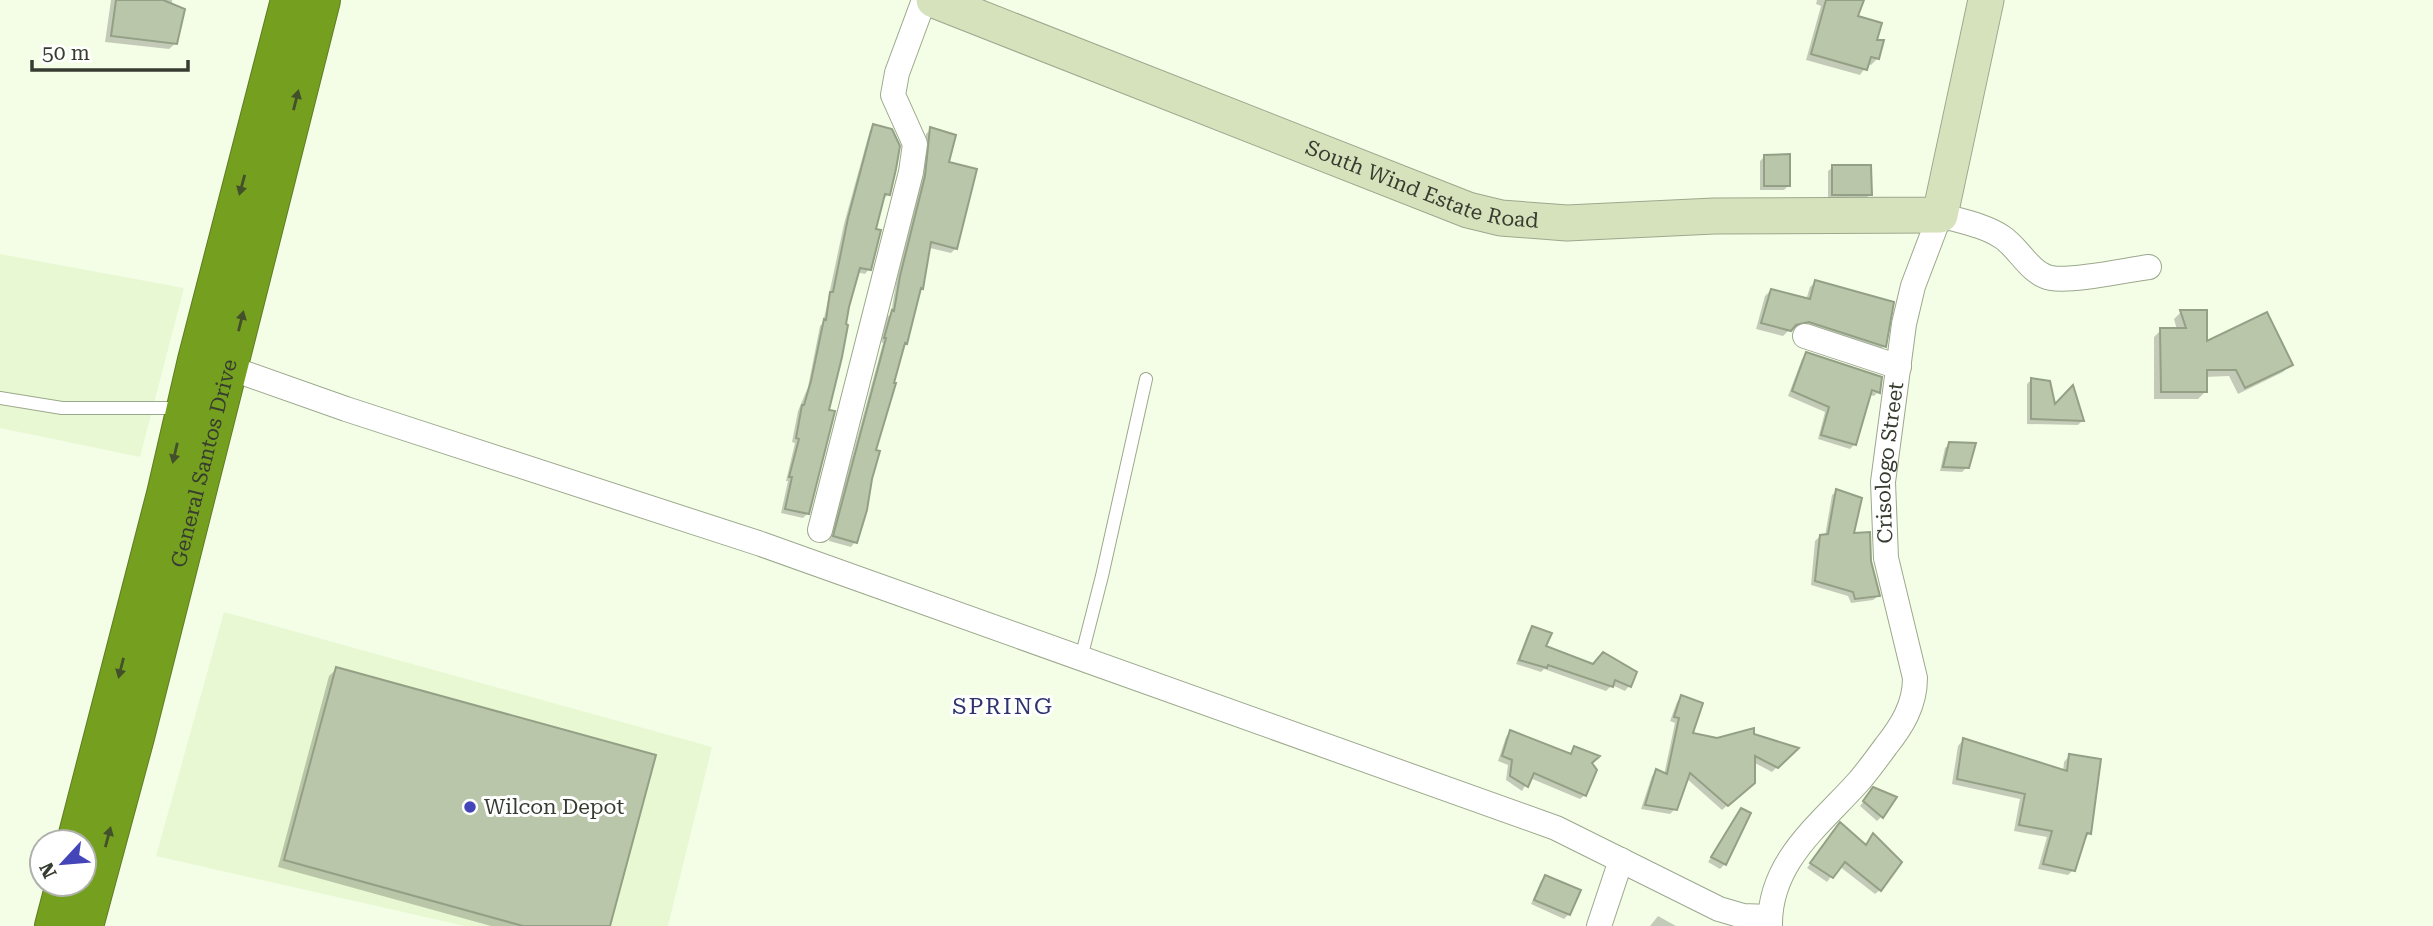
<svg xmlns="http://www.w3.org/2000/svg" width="2433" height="926" font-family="'Roboto Serif',serif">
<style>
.built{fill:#e8f8d3}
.shadow{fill:#0003}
.building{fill:#bac6aa;stroke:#94a085;stroke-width:2}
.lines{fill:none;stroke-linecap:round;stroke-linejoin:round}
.lane-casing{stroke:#9ca88d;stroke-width:14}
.street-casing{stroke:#9ca88d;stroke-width:26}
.secondary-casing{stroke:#9ca88d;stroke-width:37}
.highway-casing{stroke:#5f7c24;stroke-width:40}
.lane{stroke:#fff;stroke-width:12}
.street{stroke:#fff;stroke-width:24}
.secondary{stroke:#d6e2bc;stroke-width:35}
.highway{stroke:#759f1e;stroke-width:38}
.oneway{fill:#43502c}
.poi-dot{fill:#4545ba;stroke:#fff;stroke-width:2.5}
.labels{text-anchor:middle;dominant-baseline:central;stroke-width:6;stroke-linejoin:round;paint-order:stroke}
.street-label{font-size:21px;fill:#373c30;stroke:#fff}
.poi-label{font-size:21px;fill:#373c30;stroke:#fff;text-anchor:start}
.neighbourhood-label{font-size:23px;letter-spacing:2px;fill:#2e336d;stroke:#fff}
</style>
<rect width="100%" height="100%" fill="#f4fee7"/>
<path class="built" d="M 0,254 L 184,288 L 140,457 L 0,428 Z
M 224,612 L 712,747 L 668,926 L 465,926 L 156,856 Z"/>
<path class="shadow" d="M 111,0 L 172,0 L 176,43 L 169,49 L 105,42 Z
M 1817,0 L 1862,0 L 1855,18 L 1875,42 L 1878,58 L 1871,65 L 1868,64 L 1860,75 L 1806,60 L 1821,6 L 1816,4 Z
M 874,126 L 888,194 L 884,199 L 874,231 L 869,269 L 865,274 L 857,272 L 847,306 L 807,514 L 803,518 L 781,513 L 788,481 L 786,481 L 795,443 L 792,442 L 798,411 L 808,387 L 820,326 L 823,323 L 844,224 L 870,130 Z
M 931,129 L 947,163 L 956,248 L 951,253 L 930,248 L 922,288 L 906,343 L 903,346 L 874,451 L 855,542 L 851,547 L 829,541 L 883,343 L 881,342 L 887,317 L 891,314 L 896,283 L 921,182 L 926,134 Z
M 1765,156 L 1788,186 L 1784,190 L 1760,190 L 1760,161 Z
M 1833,167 L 1870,194 L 1865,199 L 1828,199 L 1828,171 Z
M 1816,282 L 1884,346 L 1878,352 L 1802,327 L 1790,329 L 1783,336 L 1756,329 L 1765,296 L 1771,290 L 1806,300 L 1810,287 Z
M 2181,312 L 2206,344 L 2291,365 L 2283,372 L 2238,394 L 2229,376 L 2205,377 L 2205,392 L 2198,399 L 2154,399 L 2154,337 L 2161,330 L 2177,330 L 2174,319 Z
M 1807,354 L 1880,378 L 1877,393 L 1877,390 L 1864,386 L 1863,389 L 1877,393 L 1874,396 L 1869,395 L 1855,444 L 1850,449 L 1818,439 L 1825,412 L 1788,396 L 1802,359 Z
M 2031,380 L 2054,407 L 2082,421 L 2078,425 L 2027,424 L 2027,384 Z
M 1950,444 L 1967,467 L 1962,472 L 1940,471 L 1945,448 Z
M 1837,491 L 1852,535 L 1870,561 L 1878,596 L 1873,600 L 1851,603 L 1848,596 L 1811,585 L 1815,541 L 1820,536 L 1825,536 L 1832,495 Z
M 1532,628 L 1544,647 L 1593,666 L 1629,686 L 1625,691 L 1612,685 L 1606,691 L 1544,669 L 1541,672 L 1516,664 L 1528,633 Z
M 336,669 L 608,926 L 491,926 L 278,867 L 329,676 Z
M 1682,697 L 1691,734 L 1717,740 L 1752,735 L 1795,749 L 1772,772 L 1753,762 L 1748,787 L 1722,810 L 1686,778 L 1675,809 L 1670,814 L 1641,809 L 1652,776 L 1656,771 L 1664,775 L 1675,723 L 1670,721 L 1677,702 Z
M 1510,732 L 1569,755 L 1575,748 L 1590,763 L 1585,795 L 1580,799 L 1530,778 L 1522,791 L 1506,780 L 1508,765 L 1498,761 L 1506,737 Z
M 1963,740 L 2063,772 L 2064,762 L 2069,756 L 2090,833 L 2083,840 L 2073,870 L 2068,875 L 2038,869 L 2047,837 L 2014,831 L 2020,799 L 1952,784 L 1958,746 Z
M 1869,794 L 1882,816 L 1877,821 L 1860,806 Z
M 1741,810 L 1725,864 L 1720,869 L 1708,862 Z
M 1836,829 L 1865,847 L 1873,835 L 1880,890 L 1875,894 L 1839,866 L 1827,882 L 1807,868 Z
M 1545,877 L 1569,914 L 1564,919 L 1531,904 L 1541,881 Z
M 1658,916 L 1676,926 L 1650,926 Z"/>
<path class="building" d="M 116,0 L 163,0 L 185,9 L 177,44 L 111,36 Z
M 1826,0 L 1864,0 L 1858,16 L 1882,23 L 1877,40 L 1884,40 L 1879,59 L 1871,57 L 1867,70 L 1811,54 Z
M 873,124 L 892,129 L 900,146 L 896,169 L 890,195 L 885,194 L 876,229 L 881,230 L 871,270 L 860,268 L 849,307 L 846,324 L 848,325 L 842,357 L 829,410 L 835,411 L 809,514 L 785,509 L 792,477 L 789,477 L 799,439 L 796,438 L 802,405 L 804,405 L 811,381 L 824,319 L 826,320 L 830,292 L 833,292 L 848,218 Z
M 930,127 L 956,135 L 949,162 L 977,169 L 957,249 L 931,242 L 923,289 L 921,288 L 907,344 L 905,343 L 894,383 L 896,383 L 876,450 L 880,451 L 872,479 L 867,510 L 857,543 L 833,536 L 886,338 L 884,338 L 892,310 L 894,311 L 900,276 L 925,176 Z
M 1790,154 L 1790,186 L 1764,186 L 1764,155 Z
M 1832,165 L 1871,165 L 1872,195 L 1832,195 Z
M 1815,280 L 1894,302 L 1886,347 L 1809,322 L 1796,325 L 1791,331 L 1761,323 L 1771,289 L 1810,299 Z
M 2180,310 L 2207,310 L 2207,341 L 2267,312 L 2293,365 L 2245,388 L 2236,370 L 2207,370 L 2207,392 L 2161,392 L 2160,328 L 2186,328 Z
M 1806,352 L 1882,377 L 1880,393 L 1872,390 L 1856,445 L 1821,435 L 1829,407 L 1792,391 Z
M 2031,378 L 2050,381 L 2055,404 L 2073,385 L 2084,421 L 2031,419 Z
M 1949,442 L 1976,443 L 1969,468 L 1943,467 Z
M 1836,489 L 1862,498 L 1854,533 L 1870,532 L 1871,561 L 1880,596 L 1855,599 L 1853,592 L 1815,581 L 1820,535 L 1828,534 Z
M 1532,626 L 1552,633 L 1546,646 L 1593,664 L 1603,652 L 1637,672 L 1631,687 L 1615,680 L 1613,687 L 1548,665 L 1547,668 L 1519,660 Z
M 336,667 L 656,755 L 610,926 L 523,926 L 284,860 Z
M 1681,695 L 1703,703 L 1693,733 L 1717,738 L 1754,728 L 1754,734 L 1799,748 L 1778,768 L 1755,756 L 1755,783 L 1728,806 L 1690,773 L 1677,810 L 1645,805 L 1656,769 L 1667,774 L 1679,718 L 1674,717 Z
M 1510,730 L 1571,754 L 1574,746 L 1600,756 L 1592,763 L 1597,770 L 1586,796 L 1534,773 L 1528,787 L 1510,776 L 1512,760 L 1502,756 Z
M 1963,738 L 2067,771 L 2069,754 L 2101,759 L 2091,834 L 2087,833 L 2075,871 L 2043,864 L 2052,831 L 2019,825 L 2025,794 L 1957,779 Z
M 1873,787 L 1897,797 L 1883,818 L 1863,801 Z
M 1741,808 L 1751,813 L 1726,865 L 1711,857 Z
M 1840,822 L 1866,845 L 1873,833 L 1902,862 L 1881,891 L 1845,862 L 1833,878 L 1810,863 Z
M 1545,875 L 1581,890 L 1570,915 L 1534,900 Z"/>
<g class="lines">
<defs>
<path id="lane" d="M 0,398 L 62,408 L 182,408
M 1081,658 L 1102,576 L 1146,379"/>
<g id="street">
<path d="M 1805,336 L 1899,367"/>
<path d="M 230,368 L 346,409 L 761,544 L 1556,828 L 1719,909 L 1743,916 L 1770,917"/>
<path d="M 820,530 L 911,172 L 915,144 L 893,95 L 897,73 L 924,0"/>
<path d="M 1599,926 L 1621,860"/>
<path id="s1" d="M 1770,926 C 1769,861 1821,824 1860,780 C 1869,769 1878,757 1886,746 C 1902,726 1915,705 1915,678 L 1886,558 L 1883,482 L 1904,324 L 1913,286 L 1940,215 C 1960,221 1984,225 2002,237 C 2019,248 2030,274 2051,278 C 2073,282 2126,270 2149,267"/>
</g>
<g id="secondary">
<path id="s2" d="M 934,0 L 1468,210 L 1501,218 L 1567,223 L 1714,216 L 1940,215 L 1986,0"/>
</g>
<g id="highway">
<path d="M 76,842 L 166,494 L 197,360 L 290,0"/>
<path d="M 54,926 L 65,884"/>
<path id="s3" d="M 84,926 L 135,737 L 321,0"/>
</g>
</defs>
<use href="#lane" class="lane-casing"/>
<use href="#street" class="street-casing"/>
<use href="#secondary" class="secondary-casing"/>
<use href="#highway" class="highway-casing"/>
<use href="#lane" class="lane"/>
<use href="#street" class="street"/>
<use href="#secondary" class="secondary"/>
<use href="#highway" class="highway"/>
</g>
<defs><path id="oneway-solid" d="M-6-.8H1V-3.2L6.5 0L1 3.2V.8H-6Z" transform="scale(1.75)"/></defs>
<g class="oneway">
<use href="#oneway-solid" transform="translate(296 100) rotate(-76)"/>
<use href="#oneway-solid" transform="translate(242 185) rotate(105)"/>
<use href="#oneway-solid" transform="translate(241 321) rotate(-76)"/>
<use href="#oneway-solid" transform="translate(175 453) rotate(103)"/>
<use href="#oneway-solid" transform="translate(121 668) rotate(104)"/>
<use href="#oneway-solid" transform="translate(108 837) rotate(-75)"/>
</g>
<circle class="poi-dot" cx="470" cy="807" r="7"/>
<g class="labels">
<g class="street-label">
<text stroke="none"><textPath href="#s2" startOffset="523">South Wind Estate Road</textPath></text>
<text stroke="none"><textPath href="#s1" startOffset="514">Crisologo Street</textPath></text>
<text stroke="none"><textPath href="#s3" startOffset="478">General Santos Drive</textPath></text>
</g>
<g class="poi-label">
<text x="484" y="807">Wilcon Depot</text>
</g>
<g class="neighbourhood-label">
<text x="1003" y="706">SPRING</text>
</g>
</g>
<g transform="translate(63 863) rotate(244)"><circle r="33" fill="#ffffff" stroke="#afb1ac" stroke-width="2"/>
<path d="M0-5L12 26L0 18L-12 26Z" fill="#4545ba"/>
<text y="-10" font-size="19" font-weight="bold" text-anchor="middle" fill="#373c30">N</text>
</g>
<path d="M32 60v10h156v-10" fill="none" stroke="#373c30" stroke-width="3.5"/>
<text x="42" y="60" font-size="21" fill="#373c30" stroke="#ffffff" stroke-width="5" paint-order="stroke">50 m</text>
</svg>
